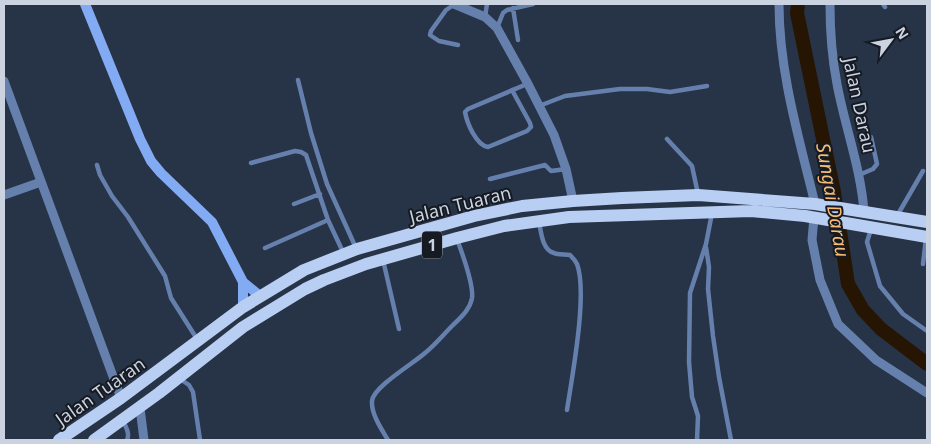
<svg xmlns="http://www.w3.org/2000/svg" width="931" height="444" font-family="'Noto Sans',sans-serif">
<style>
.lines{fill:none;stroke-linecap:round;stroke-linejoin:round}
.river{stroke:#261502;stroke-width:14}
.lane{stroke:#6680ad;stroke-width:4.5}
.street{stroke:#6680ad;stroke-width:9}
.secondary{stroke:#82abf3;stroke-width:10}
.primary{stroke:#b8cef3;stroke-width:12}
.labels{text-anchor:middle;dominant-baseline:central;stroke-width:4;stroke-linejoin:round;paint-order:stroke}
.shield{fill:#151a23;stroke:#959ca7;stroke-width:1}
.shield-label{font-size:16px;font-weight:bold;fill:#ccd3e0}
.street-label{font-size:18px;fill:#ccd3e0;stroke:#151a23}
.water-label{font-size:19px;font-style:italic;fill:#f6bc77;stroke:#151a23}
</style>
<rect width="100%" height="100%" fill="#273346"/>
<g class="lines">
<path class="river" d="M 798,4 L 797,13 L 834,192 L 848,284 L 863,310 L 881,329 L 927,364"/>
<path class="lane" d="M 455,4 L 446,10 L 431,31 L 430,35 L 439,41 L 458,45
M 883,4 L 885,7
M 513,8 L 518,40
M 485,17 L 487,4
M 497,28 L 503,13 L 507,10 L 533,4
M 298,80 L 311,133 L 327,184 L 356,248
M 512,90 L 530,123 L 531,127 L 527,131 L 488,147 C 476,145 467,123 465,112 L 468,109 L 527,84
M 539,106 L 565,96 L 620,89 L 647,89 L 670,92 L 707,86
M 667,139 L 692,166 L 698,194
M 251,163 L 295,151 L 301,152 L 306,155 L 328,220 L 343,252
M 97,165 L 100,175 L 112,196 L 128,217 L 165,276 L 171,298 L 197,339
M 859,175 L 873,169 L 877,164 L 871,137
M 490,179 L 545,165 L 551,171 L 566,169
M 294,204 L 320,194
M 897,216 L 923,171
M 539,222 C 541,231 542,250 554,253 C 558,255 565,254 570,255 C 572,257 575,260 577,264 C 588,293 572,377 567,410
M 871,229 L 867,242 L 880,286 L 903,314 L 927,331
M 706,247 L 709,267 L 708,289 L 713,336 L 719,377 L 731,440
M 265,248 L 328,220
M 383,260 L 399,329
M 923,264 L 926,238
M 180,379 L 189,385 L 193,392 L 200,440
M 123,421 C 126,427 130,434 127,440
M 388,440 C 382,430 371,414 372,401 C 373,387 414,363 425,353 C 435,345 443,335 452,326 C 460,318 470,310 472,298 C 474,284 462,253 457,239
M 697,440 L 698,416 L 692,397 L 689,362 L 690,293 L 706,244 L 712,213"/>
<path class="street" d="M 454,4 L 485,17 L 497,28 L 528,84 L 554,135 L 566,169 L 573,201
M 779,4 C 779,72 799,138 815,204
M 830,4 C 830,31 832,58 837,84 C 845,127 861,169 864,212
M 4,81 L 121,398
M 4,195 L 41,182
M 814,217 L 812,240 L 820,280 L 838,324 L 876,360 L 927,393
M 140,408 L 144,440"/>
<path class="secondary" d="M 85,4 L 140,139 L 151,161 L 161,173 L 212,222 L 243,282 L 243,307
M 243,282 L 260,296"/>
<path class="primary" d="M 59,440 L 121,398 L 243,307 L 304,270 L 357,249 L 474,216 L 522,206 L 573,201 L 622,198 L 698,195 L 815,204 L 927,222
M 94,440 L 159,393 L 243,327 L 305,289 L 324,280 L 366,264 L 457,238 L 504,226 L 569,217 L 751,211 L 805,216 L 927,237"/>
</g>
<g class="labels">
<rect class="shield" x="422" y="231.5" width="20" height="27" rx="4"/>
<g class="shield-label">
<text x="432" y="245">1</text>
</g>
<g class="street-label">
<text transform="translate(860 105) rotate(78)">Jalan Darau</text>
<text transform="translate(460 204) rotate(-14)">Jalan Tuaran</text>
<text transform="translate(100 391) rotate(-35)">Jalan Tuaran</text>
</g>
<g class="water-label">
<text transform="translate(833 200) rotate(80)">Sungai Darau</text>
</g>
</g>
<rect width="931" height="444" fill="none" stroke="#ccd3e0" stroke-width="10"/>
<g transform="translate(891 40) rotate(58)" stroke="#151a23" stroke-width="4" paint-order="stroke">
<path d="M0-4L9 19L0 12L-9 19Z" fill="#ccd3e0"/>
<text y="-8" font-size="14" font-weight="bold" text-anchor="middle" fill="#ccd3e0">N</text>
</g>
</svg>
